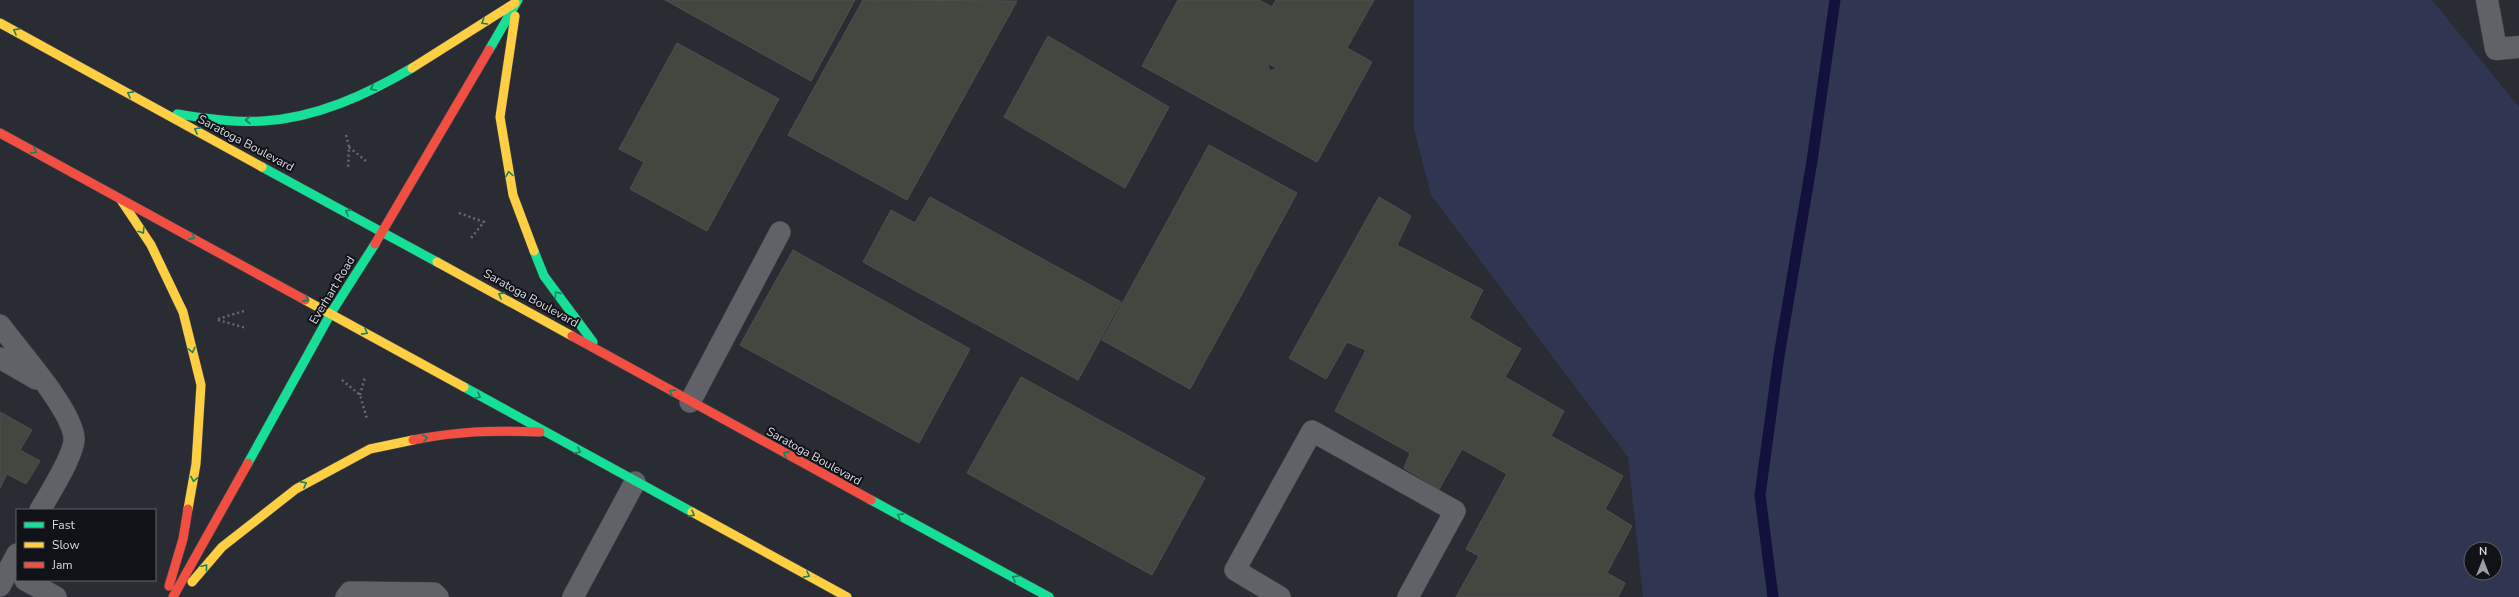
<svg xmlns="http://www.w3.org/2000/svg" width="2519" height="597" font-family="'Nunito Sans',sans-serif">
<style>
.green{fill:#303551;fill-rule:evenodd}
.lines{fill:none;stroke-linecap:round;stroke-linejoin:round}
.stream{stroke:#12113c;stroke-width:11}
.building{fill:#43473f;stroke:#4e5051;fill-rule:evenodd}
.lane-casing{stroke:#47484f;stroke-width:22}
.street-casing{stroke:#47484f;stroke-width:23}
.fast-casing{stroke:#47484f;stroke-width:10}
.slow-casing{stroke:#47484f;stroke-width:10}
.jam-casing{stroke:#47484f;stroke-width:10}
.path{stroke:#69696e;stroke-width:2.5;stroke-dasharray:2 3;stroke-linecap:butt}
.lane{stroke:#606268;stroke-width:21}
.street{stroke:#606268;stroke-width:22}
.fast{stroke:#16e098;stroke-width:9}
.slow{stroke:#ffcf43;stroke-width:9}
.jam{stroke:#f24e42;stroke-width:9}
.oneway{stroke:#14835e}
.labels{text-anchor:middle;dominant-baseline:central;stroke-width:4;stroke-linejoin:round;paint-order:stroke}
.street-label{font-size:12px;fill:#d8dae3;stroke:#111218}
</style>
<rect width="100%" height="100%" fill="#2a2c33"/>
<path class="green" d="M 1414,0 L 2432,0 L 2519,107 L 2519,597 L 1643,597 L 1628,457 L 1431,195 L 1414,129 ZM 2471,549 L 2495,549 L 2495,573 L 2471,573 Z"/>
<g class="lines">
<path class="stream" d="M 1773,597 L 1760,495 L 1779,356 L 1812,161 L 1835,0"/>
</g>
<path class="building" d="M 665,0 L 855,0 L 811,81 Z
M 863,0 L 1017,1 L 907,200 L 788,135 Z
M 1178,0 L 1259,0 L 1272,7 L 1276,0 L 1374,0 L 1347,48 L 1372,62 L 1317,162 L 1142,66 ZM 1267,63 L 1277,68 L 1270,71 Z
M 1048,36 L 1169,107 L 1125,188 L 1004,117 Z
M 677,43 L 779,99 L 707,231 L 630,189 L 644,162 L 619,149 Z
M 1209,145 L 1297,193 L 1190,389 L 1102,340 Z
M 930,197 L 1121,302 L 1078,380 L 863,262 L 891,210 L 915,223 Z
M 1379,197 L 1411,216 L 1397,245 L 1483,290 L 1469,318 L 1521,349 L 1505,377 L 1564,411 L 1551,436 L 1623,476 L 1605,509 L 1632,526 L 1607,573 L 1625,583 L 1618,597 L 1456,597 L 1479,556 L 1466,549 L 1507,474 L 1462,449 L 1439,489 L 1404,468 L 1410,453 L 1335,411 L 1366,350 L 1347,342 L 1326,379 L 1289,358 Z
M 793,250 L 970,349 L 919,443 L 740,345 Z
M 1021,377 L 1205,478 L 1152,575 L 967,473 Z
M 0,412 L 32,430 L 20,450 L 40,461 L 26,484 L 7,474 L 0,488 Z"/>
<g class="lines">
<defs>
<path id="lane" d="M 0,325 C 18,350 72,409 74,438 C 75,453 49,495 40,510
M 0,358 L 36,379
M 690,402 L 780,232
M 25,580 L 56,597
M 0,586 L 17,554
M 346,597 L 350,592 L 434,593 L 438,597
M 573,597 L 635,482
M 1280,597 L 1235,570 L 1312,431 L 1455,511 L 1408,597"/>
<path id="street" d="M 2487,0 L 2496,49 L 2519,47"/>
<path id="fast" d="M 489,50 L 518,0
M 177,114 C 205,118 234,123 263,121 C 316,118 366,95 412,68
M 262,167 L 437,262
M 534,251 L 544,276 L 593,342
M 464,387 L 692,512
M 248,463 L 331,313 L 375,244
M 871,500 L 1049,597"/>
<path id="slow" d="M 515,16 L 500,117 L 513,195 L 534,251
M 0,23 L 262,167
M 412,68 L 515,3
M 121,200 L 151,245 L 183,312 L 201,385 L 196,464 L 188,509
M 437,262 L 572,336
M 305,300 L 464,387
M 692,512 L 847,597
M 192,582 L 222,547 L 296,489 L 370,449 L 413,440"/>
<path id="jam" d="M 0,133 L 305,300
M 375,244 L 489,50
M 572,336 L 871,500
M 413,440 C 459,431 493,430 540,432
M 169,586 L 183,539 L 188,509
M 173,597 L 248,463"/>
</defs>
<use href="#lane" class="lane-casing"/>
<use href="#street" class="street-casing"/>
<use href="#fast" class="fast-casing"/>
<use href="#slow" class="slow-casing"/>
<use href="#jam" class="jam-casing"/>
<path class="path" d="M 346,135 L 349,147 L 348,169
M 349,147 L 366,161
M 459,213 L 484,222 L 471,238
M 218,319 L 244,311
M 218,320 L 246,328
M 342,380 L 360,395 L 367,419
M 360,395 L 365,377"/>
<use href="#lane" class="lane"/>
<use href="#street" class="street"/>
<use href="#fast" class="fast"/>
<use href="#slow" class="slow"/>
<use href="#jam" class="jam"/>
</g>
<defs><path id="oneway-chevron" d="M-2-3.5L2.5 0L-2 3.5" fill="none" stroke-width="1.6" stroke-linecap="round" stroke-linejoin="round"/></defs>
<g class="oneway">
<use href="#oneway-chevron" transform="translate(484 22) rotate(149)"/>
<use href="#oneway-chevron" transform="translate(16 31) rotate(-151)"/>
<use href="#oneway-chevron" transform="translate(373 88) rotate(154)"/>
<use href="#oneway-chevron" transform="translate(130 94) rotate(-151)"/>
<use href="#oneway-chevron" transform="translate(248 120) rotate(180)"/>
<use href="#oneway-chevron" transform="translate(197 130) rotate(-152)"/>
<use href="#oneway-chevron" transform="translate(34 151) rotate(29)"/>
<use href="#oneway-chevron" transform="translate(509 174) rotate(-99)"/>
<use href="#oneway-chevron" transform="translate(348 212) rotate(-152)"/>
<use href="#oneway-chevron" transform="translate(142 231) rotate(57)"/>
<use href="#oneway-chevron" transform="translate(192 237) rotate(29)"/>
<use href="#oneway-chevron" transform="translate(557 294) rotate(-126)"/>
<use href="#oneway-chevron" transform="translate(501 295) rotate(-151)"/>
<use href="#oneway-chevron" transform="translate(306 299) rotate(29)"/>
<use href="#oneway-chevron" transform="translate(365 332) rotate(29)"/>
<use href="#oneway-chevron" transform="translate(192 350) rotate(76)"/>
<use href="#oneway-chevron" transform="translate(672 392) rotate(-150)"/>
<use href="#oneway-chevron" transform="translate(478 396) rotate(29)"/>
<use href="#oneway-chevron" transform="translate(425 438) rotate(-12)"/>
<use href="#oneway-chevron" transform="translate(578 451) rotate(29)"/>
<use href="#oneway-chevron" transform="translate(786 454) rotate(-151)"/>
<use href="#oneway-chevron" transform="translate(194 479) rotate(100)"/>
<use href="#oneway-chevron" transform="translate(304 484) rotate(-28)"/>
<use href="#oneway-chevron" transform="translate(692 514) rotate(29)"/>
<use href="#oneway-chevron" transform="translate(900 516) rotate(-151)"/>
<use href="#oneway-chevron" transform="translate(205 567) rotate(-50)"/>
<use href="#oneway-chevron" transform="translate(807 575) rotate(28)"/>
<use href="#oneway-chevron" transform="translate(1015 578) rotate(-151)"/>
</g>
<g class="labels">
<g class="street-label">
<text transform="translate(246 143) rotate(28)">Saratoga Boulevard</text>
<text transform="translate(332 290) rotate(-59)">Everhart Road</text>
<text transform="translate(531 298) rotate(29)">Saratoga Boulevard</text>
<text transform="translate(814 456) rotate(29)">Saratoga Boulevard</text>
</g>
</g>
<rect x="16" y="509" width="140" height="72" fill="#111218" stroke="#616269"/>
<rect x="24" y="522" width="20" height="6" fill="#16e098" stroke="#616269"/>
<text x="52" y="529" font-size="12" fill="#d8dae3">Fast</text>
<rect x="24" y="542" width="20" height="6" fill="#ffcf43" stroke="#616269"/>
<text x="52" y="549" font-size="12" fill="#d8dae3">Slow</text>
<rect x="24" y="562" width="20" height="6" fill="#f24e42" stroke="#616269"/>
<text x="52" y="569" font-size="12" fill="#d8dae3">Jam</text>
<g transform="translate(2483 561)"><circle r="19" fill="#111218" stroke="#616269"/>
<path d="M0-3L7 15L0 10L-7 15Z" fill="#9b9da5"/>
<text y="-6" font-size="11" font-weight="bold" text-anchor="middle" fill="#d8dae3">N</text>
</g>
</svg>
